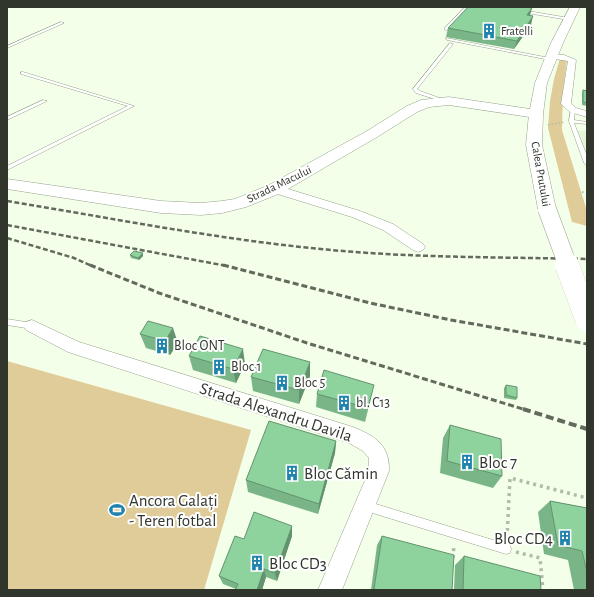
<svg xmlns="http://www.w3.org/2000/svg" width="594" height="597" font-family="'Alegreya Sans',sans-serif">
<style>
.built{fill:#e5f5d8}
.green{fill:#e0cc98}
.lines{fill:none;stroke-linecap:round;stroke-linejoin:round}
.lane-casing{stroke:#96a18c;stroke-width:1}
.street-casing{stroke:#96a18c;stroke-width:1}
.primary-casing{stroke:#96a18c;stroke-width:1}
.highway-casing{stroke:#96a18c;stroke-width:1}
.path-far2{stroke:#b1bba9;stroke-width:1.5;stroke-dasharray:1.5 2;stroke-linecap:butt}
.path-far1{stroke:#b1bba9;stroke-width:2;stroke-dasharray:1.5 2.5;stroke-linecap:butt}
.path{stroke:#b1bba9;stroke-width:3.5;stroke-dasharray:3 4;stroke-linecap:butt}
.lane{fill:#fff;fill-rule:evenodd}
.street{fill:#fff;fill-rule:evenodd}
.primary{fill:#fff;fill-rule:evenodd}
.highway{fill:#fff;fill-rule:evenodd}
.rail-far2{stroke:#636a5d;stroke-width:2.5;stroke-dasharray:5 2.5;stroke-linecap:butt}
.rail-far1{stroke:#636a5d;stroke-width:3;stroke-dasharray:6 3;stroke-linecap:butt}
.rail{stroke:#636a5d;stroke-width:4;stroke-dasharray:8 4;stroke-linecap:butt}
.primary-bridge-far1-casing{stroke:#96a18c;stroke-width:19;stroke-linecap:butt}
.primary-bridge-casing{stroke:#96a18c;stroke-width:24;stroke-linecap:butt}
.primary-bridge-far1{stroke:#fff;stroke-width:18}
.primary-bridge{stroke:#fff;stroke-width:24}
.wall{fill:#7ab587}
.shaded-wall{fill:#63936e}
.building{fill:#8ed29d;stroke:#63936e}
.labels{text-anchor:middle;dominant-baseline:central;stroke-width:4;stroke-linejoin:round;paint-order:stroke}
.far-poi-label{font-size:12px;fill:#31362d;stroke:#fff;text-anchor:start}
.far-street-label{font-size:12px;fill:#31362d;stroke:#fff}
.poi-label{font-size:14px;fill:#31362d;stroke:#fff;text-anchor:start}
.near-street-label{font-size:17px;fill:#31362d;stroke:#fff}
.near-poi-label{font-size:17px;fill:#31362d;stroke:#fff;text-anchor:start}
</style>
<rect width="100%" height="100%" fill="#f3ffe8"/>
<path class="built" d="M 574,130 L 587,131 L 587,174 Z"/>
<path class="green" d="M 560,58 L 567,60 L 563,91 L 562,130 L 587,211 L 587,226 L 572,222 L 548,128 L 550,101 L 554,79 Z
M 7,361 L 251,430 L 204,590 L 7,590 Z"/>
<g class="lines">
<defs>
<path id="lane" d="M 465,7 L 469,7 L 447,30 L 445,30 L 445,28 Z
M 522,10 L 569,18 L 571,19 L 569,20 L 521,12 Z
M 61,22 L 64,23 L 7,48 L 7,46 Z
M 446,38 L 550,58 L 552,59 L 550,60 L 447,40 Z
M 450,43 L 453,44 L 417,89 L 420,91 L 448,101 L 444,102 L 416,93 L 413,89 Z
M 21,72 L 23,72 L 134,106 L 7,170 L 7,166 L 128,106 L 21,74 Z
M 43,100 L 47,101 L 7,120 L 7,117 Z
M 571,109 L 575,110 L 574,120 L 587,122 L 587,124 L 574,123 L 587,156 L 587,165 L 584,163 L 569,121 Z
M 7,319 L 32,323 L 35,324 L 36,326 L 35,328 L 32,329 L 7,325 Z
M 366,501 L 506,544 L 510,545 L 511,549 L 510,553 L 506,554 L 366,511 L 363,509 L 361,506 L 363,503 Z"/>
<path id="street" d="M 549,54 L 564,55 L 576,60 L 571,103 L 576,108 L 587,111 L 587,117 L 570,112 L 561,104 L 568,61 L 549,58 Z
M 275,185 L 360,211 L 393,224 L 423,244 L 425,247 L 423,250 L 418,252 L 413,250 L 383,230 L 352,217 L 271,192 L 269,189 L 271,186 Z
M 32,320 L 79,342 L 353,427 C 375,436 390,445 389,471 L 342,590 L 318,590 L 369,471 L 369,458 L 363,451 L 349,443 L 68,352 L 26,330 L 24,326 L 26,322 Z"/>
<path id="primary" d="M 536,110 L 541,111 L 543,114 L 542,145 L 556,209 L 553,213 L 547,215 L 541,213 L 538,209 L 526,145 L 529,114 L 531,111 Z"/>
<path id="highway" d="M 570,7 L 580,7 L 563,43 L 547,83 L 543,114 L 541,117 L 536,118 L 449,105 L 429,107 L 417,112 L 377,137 L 281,193 L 246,207 L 222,213 L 201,215 L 161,213 L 7,189 L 7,179 L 161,201 L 201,203 L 222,201 L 235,199 L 269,185 L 367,131 L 407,106 L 421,100 L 449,97 L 530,109 L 535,83 L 551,43 Z"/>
</defs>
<use href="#lane" class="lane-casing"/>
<use href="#street" class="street-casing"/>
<use href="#primary" class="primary-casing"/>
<use href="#highway" class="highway-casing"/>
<path class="path-far2" d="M 548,125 L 564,122"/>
<path class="path-far1" d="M 582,192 L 587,193"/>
<path class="path" d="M 507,538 L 510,478 L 587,498
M 516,552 L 540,558 L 543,590
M 453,558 L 454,545"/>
<use href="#lane" class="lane"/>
<use href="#street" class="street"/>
<use href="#primary" class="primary"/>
<use href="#highway" class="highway"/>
<path class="rail-far2" d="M 7,201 C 111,218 216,239 321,249 C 409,258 498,257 587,259
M 7,225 L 227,266
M 7,238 L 74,258 L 92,266"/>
<path class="rail-far1" d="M 90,265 L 159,293 L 307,343 L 526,410
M 223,265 L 370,303 L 451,320 L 587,344"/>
<path class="rail" d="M 523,409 L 587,429"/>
<defs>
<path id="primary-bridge-far1" d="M 547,209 L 568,266"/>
<path id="primary-bridge" d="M 567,265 L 587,319"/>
</defs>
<use href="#primary-bridge-far1" class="primary-bridge-far1-casing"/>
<use href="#primary-bridge" class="primary-bridge-casing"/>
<use href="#primary-bridge-far1" class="primary-bridge-far1"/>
<use href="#primary-bridge" class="primary-bridge"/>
</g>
<path class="wall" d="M 532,8 L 530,16 L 531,25 L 514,49 L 446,37 L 448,28 Z
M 583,90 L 587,91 L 587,106 L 582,105 L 582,93 Z
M 143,253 L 143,256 L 139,260 L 131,258 L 130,255 Z
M 140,334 L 178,343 L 170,355 L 146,348 Z
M 189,356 L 245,364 L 236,383 L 193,370 Z
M 310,376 L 299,404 L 253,391 L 251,377 Z
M 506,385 L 517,398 L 516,400 L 504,398 L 504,388 Z
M 317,394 L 371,398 L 365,422 L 316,407 Z
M 450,425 L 502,476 L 493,488 L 440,473 L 443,438 Z
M 336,441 L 335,453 L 318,514 L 248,492 L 246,480 Z
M 550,501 L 587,508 L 587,590 L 574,590 L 568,560 L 544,554 L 538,512 Z
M 292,526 L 292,536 L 277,581 L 266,577 L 262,590 L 235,590 L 236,589 L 223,584 L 219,576 L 244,539 Z
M 382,536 L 452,590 L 371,590 L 377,545 Z
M 464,556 L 541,590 L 454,590 L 455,565 Z"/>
<path class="shaded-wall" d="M 532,8 L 529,16 L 527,15 Z
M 533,16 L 531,25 L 514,49 L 517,41 Z
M 143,253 L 143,256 L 139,260 L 138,258 Z
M 173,328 L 178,343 L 170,355 L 165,341 Z
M 243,349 L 245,364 L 236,383 L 233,369 Z
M 310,362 L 310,376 L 299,404 L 299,390 Z
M 336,441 L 335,453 L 318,514 L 319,504 Z
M 292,526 L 292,536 L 277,581 L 275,573 Z
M 264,569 L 266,577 L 262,590 L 257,590 Z"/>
<path class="building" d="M 468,7 L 524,7 L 532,8 L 527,15 L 533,16 L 517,41 L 448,28 Z
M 583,90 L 587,91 L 587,103 L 583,102 Z
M 134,251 L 143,253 L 138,258 L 130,255 Z
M 148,321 L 173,328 L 165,341 L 140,334 Z
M 200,336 L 243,349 L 233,369 L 189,356 Z
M 263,349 L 310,362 L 299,390 L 251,377 Z
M 324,370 L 374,385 L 368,408 L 317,394 Z
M 506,385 L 517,387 L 517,398 L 506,395 Z
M 269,421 L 336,441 L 319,504 L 246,480 Z
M 450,425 L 501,439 L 502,476 L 447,461 Z
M 550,501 L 587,508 L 587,572 L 582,551 L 558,545 Z
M 254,512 L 292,526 L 275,573 L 264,569 L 257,590 L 235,590 L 238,584 L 219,576 L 235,536 L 244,539 Z
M 382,536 L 454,555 L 452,590 L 376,590 L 374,589 Z
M 464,556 L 540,576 L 541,590 L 463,590 Z"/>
<defs>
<symbol id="building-bare" viewBox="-9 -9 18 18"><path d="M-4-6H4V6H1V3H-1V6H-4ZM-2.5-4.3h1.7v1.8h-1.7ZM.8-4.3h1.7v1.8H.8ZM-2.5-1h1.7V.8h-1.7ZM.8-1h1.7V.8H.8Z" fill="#1e83ad" stroke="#fff" stroke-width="2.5" paint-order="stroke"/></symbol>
<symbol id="stadium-bare" viewBox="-9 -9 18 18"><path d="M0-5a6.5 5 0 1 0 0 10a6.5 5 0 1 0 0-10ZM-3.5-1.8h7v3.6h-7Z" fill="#1e83ad" stroke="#fff" stroke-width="2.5" paint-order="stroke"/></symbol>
</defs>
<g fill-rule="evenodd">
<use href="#building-bare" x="478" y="20" width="22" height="22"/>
<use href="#building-bare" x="151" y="335" width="22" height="22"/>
<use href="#building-bare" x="208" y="356" width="22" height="22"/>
<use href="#building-bare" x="271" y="372" width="22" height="22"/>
<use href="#building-bare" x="333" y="392" width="22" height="22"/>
<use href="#building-bare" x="456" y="451" width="22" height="22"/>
<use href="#building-bare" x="281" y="462" width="22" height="22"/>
<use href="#stadium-bare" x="106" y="499" width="22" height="22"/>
<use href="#building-bare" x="554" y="527" width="22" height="22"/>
<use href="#building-bare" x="246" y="552" width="22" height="22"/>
</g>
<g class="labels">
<g class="far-poi-label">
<text x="501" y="31">Fratelli</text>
</g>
<g class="far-street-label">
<text transform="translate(541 174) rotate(80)">Calea Prutului</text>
<text transform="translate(279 184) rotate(-26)">Strada Macului</text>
</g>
<g class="poi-label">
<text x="174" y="346">Bloc ONT</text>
<text x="231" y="367">Bloc 1</text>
<text x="294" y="383">Bloc 5</text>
<text x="356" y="403">bl. C13</text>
</g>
<g class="near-street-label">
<text transform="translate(276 412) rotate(18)">Strada Alexandru Davila</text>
</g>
<g class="near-poi-label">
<text x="479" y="462">Bloc 7</text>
<text x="304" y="473">Bloc Cămin</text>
<text x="129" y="500">Ancora Galați<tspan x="129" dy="20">- Teren fotbal</tspan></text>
<text x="553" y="538" text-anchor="end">Bloc CD4</text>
<text x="269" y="563">Bloc CD3</text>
</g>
</g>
<rect width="594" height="597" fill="none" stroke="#31362d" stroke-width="16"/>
</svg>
